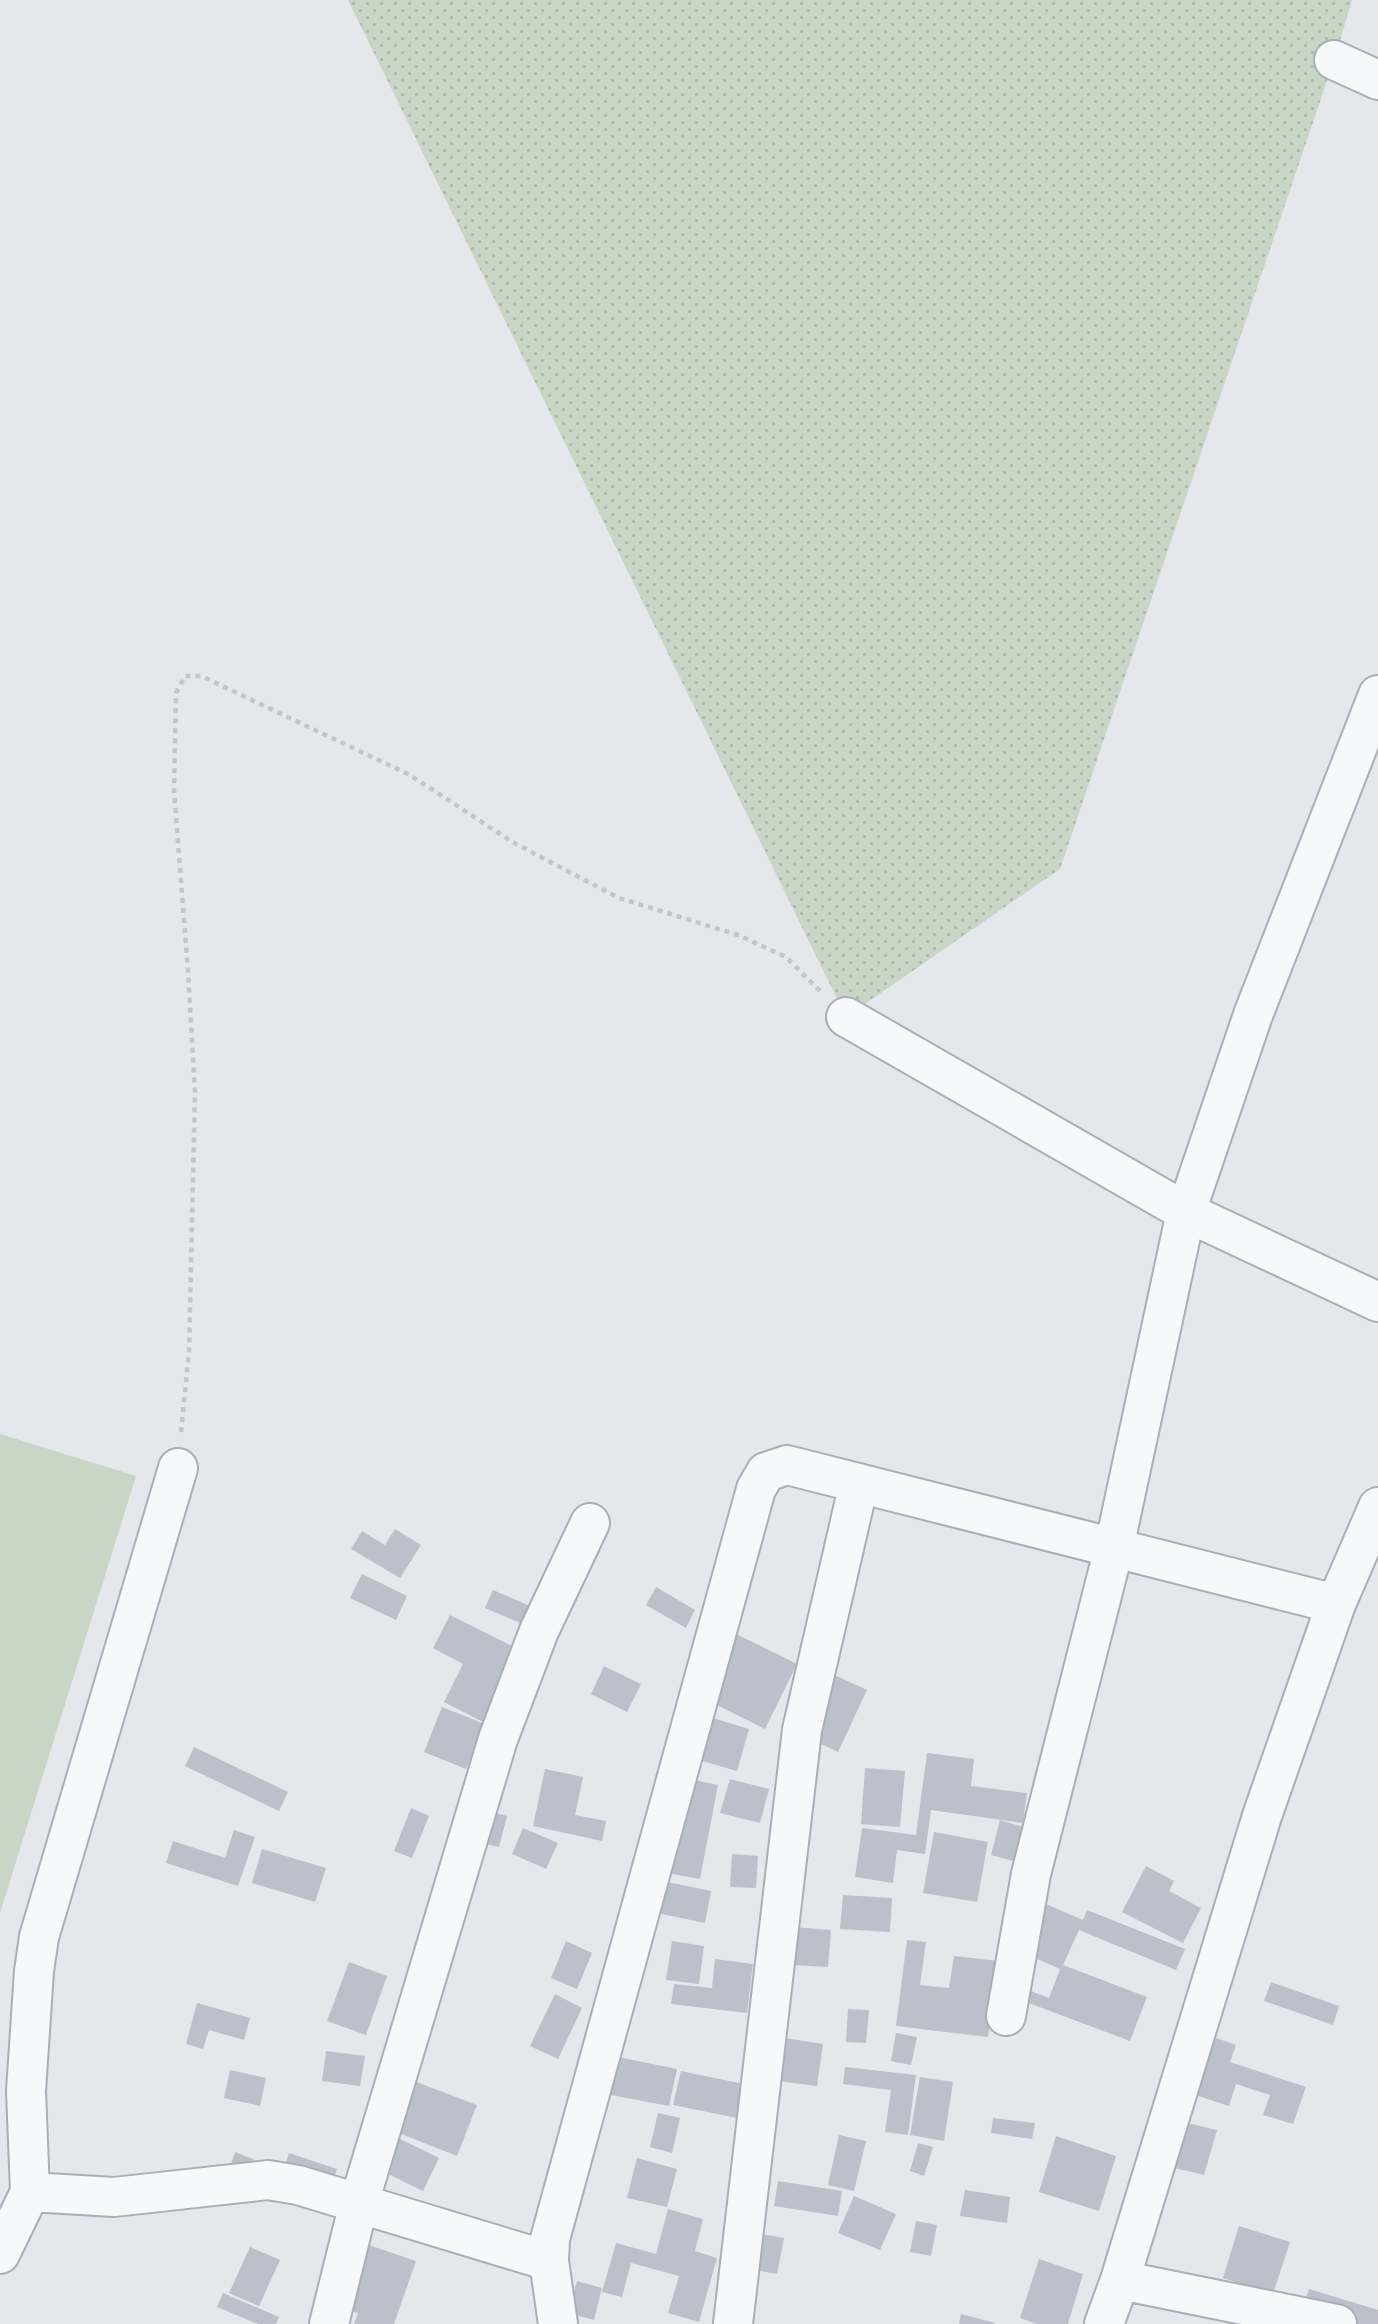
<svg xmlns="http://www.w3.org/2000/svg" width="1378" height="2324" font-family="'Titillium Web',sans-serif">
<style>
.grass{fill:url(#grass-dots)}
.pitch{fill:#c9d6c5}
.building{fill:#bbc0ca}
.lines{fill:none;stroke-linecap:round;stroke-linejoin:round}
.minor-casing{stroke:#a9aeb7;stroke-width:42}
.path{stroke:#c2c5cb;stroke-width:4.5;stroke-dasharray:5 5;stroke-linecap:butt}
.minor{stroke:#f7f8fa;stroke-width:38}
</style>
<defs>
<pattern id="grass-dots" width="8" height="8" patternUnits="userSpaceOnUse" patternTransform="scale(1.75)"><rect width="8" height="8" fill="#c9d6c5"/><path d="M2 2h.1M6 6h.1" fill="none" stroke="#adb8ab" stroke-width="1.8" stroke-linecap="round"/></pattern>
</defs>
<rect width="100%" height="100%" fill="#e4e7ec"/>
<path class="grass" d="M 348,0 L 1352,0 L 1334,60 L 1060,869 L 846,1017 Z"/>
<path class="pitch" d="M 0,1434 L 136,1476 L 0,1913 Z"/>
<path class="building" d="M 395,1529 L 421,1545 L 400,1578 L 351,1549 L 362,1531 L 385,1545 Z
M 362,1574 L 407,1596 L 396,1620 L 350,1598 Z
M 656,1587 L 695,1610 L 686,1628 L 646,1605 Z
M 493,1590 L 535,1608 L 527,1626 L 485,1608 Z
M 450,1615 L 522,1651 L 485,1723 L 444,1702 L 463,1664 L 433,1648 Z
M 728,1630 L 797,1664 L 765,1729 L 701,1697 Z
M 604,1666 L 641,1684 L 627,1712 L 591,1694 Z
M 830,1673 L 867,1690 L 838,1752 L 801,1734 Z
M 442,1707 L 485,1724 L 466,1769 L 424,1752 Z
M 700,1714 L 749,1729 L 737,1771 L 688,1757 Z
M 194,1747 L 288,1792 L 279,1811 L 185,1766 Z
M 927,1753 L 974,1759 L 971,1786 L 1027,1793 L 1023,1823 L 931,1810 L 925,1854 L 897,1850 L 893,1883 L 855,1877 L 862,1828 L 916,1835 Z
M 865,1768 L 905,1771 L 900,1827 L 861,1824 Z
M 545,1769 L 583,1777 L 575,1815 L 606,1821 L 602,1841 L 533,1826 Z
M 680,1777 L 718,1785 L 700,1879 L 661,1872 Z
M 730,1779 L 769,1789 L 760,1823 L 720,1813 Z
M 411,1808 L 429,1816 L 412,1858 L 394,1851 Z
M 487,1811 L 507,1816 L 499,1847 L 478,1842 Z
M 1000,1820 L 1023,1827 L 1013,1861 L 991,1855 Z
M 523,1828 L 558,1843 L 546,1869 L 512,1854 Z
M 234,1830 L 255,1837 L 238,1886 L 166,1863 L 173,1841 L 225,1858 Z
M 934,1832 L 988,1842 L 977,1902 L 923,1893 Z
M 262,1849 L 326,1868 L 315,1902 L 252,1883 Z
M 732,1854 L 758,1856 L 756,1888 L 730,1887 Z
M 1146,1866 L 1174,1881 L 1169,1891 L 1201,1908 L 1183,1943 L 1122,1912 Z
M 663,1881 L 711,1891 L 705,1923 L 657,1913 Z
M 843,1895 L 892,1898 L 890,1932 L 840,1929 Z
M 1034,1899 L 1083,1920 L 1087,1910 L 1185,1949 L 1176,1970 L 1079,1930 L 1063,1965 L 1147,1997 L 1130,2041 L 1013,1997 L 1017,1986 L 1049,1998 L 1060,1969 L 1012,1948 Z
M 793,1927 L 831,1930 L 828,1967 L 790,1965 Z
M 907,1940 L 926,1942 L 920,1985 L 949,1988 L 954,1956 L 998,1961 L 988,2037 L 896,2026 Z
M 566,1941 L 592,1953 L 577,1989 L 551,1978 Z
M 672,1941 L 704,1946 L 699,1984 L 666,1980 Z
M 715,1959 L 753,1964 L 747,2013 L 671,2004 L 674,1984 L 712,1988 Z
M 349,1962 L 387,1976 L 366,2035 L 327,2021 Z
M 1271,1982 L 1339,2006 L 1333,2025 L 1264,2001 Z
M 555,1994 L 582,2008 L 558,2059 L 530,2046 Z
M 197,2003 L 250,2018 L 244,2040 L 209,2030 L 203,2049 L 186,2044 Z
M 848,2009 L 869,2010 L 866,2043 L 846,2042 Z
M 896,2033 L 917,2037 L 911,2065 L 891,2061 Z
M 1205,2034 L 1236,2045 L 1230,2062 L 1306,2087 L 1293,2124 L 1263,2115 L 1270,2095 L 1236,2084 L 1229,2106 L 1186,2092 Z
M 785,2038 L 823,2044 L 817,2086 L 778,2081 Z
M 326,2051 L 365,2056 L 360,2086 L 322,2081 Z
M 613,2056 L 677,2069 L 669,2106 L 606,2094 Z
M 845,2067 L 916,2075 L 908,2135 L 885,2132 L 891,2090 L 843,2084 Z
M 230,2070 L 266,2078 L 260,2106 L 224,2098 Z
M 681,2071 L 744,2084 L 737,2118 L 673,2105 Z
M 920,2077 L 953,2082 L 944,2141 L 910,2135 Z
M 411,2080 L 477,2105 L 457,2156 L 391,2130 Z
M 658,2113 L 680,2118 L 672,2153 L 650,2147 Z
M 993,2118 L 1035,2123 L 1032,2139 L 991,2133 Z
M 1187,2123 L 1217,2130 L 1204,2175 L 1175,2168 Z
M 839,2135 L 866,2141 L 854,2191 L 828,2185 Z
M 1056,2136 L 1116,2156 L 1099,2211 L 1039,2192 Z
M 396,2137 L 439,2158 L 423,2191 L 380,2170 Z
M 918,2143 L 933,2147 L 924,2176 L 910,2171 Z
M 235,2152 L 253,2159 L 245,2182 L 227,2175 Z
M 289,2153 L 337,2169 L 327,2198 L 279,2182 Z
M 637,2158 L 677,2169 L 667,2207 L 627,2198 Z
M 778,2181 L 842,2191 L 838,2216 L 774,2206 Z
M 965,2190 L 1010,2197 L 1007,2223 L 960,2216 Z
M 854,2196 L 896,2214 L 880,2250 L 838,2233 Z
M 668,2209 L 703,2219 L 695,2251 L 717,2258 L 699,2322 L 668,2313 L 679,2276 L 631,2263 L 622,2297 L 602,2292 L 616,2243 L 656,2254 Z
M 916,2221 L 937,2225 L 931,2256 L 910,2252 Z
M 1239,2226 L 1290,2242 L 1273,2294 L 1223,2278 Z
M 757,2233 L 784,2238 L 777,2274 L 750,2269 Z
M 363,2243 L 416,2261 L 394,2324 L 354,2324 L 358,2313 L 341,2308 Z
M 250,2247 L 280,2260 L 259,2306 L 229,2293 Z
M 1039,2259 L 1083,2274 L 1068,2324 L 1037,2324 L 1020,2318 Z
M 577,2281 L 602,2288 L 594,2320 L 568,2313 Z
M 1309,2289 L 1378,2310 L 1378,2324 L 1320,2324 L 1299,2318 Z
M 223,2293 L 279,2317 L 276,2324 L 258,2324 L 217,2307 Z
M 961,2314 L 995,2323 L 995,2324 L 959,2324 Z"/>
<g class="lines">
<defs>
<path id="minor" d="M 1334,60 L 1378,80
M 846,1017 L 1186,1212 L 1378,1302
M 1006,2016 L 1031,1874 L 1114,1548 L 1186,1212 L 1253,1015 L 1378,695
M 30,2192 L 114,2197 L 268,2180 L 298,2185 L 549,2261
M 0,2254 L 30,2192 L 26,2091 L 34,1971 L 39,1937 L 178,1468
M 1120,2280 L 1337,2324
M 329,2324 L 359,2203 L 498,1739 L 539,1631 L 590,1523
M 558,2324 L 549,2261 L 550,2239 L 756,1489 L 766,1472 L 787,1465 L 1336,1604
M 733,2324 L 802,1730 L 859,1483
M 1104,2324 L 1120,2280 L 1262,1816 L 1336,1604 L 1378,1507"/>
</defs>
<use href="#minor" class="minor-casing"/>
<path class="path" d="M 181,1432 L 189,1352 L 195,1092 L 188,971 L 174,790 L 176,693 L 185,676 L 201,676 L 410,775 L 514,843 L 619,898 L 738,935 L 786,957 L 820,991"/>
<use href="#minor" class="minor"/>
</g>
</svg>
